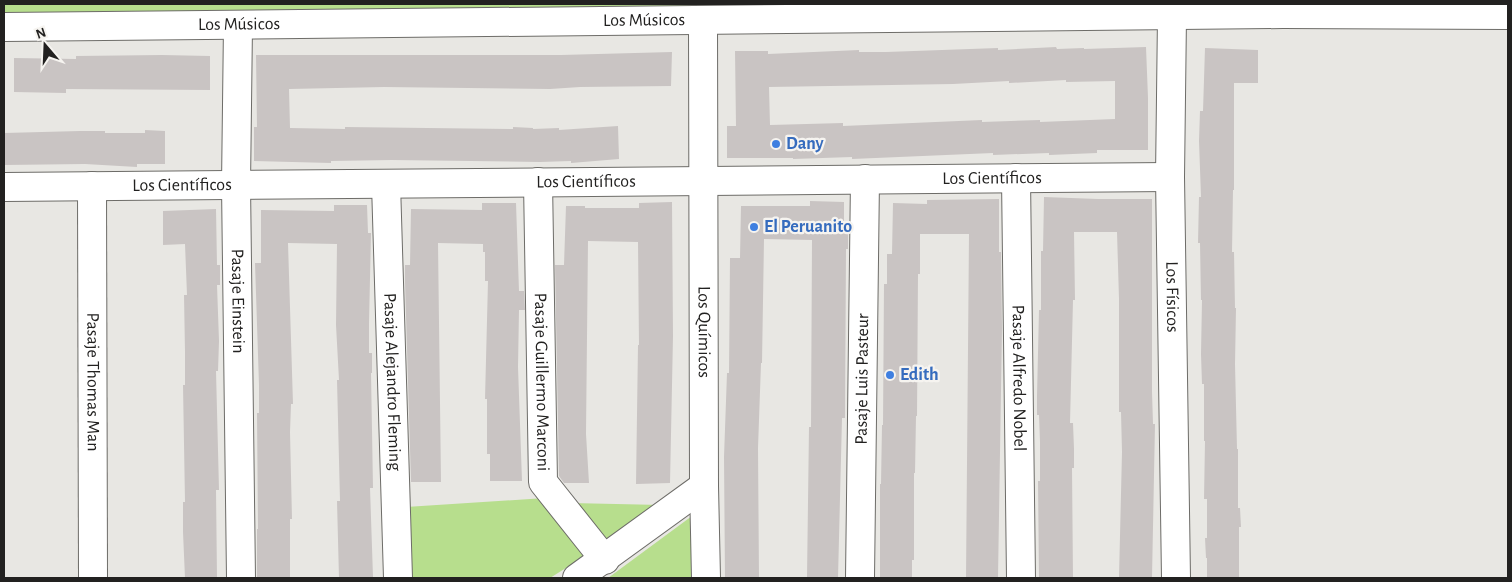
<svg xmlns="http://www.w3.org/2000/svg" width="1512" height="582" font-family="'Alegreya Sans',sans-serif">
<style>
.green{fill:#b7de8d}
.building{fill:#c9c4c3;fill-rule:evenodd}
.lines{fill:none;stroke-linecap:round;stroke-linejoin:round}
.minor-casing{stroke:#6d6c68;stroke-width:30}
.minor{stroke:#fff;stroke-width:28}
.shop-dot{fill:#3f7fe0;stroke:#f6f4f0;stroke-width:2}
.labels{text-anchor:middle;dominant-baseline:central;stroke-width:4.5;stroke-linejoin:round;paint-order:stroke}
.street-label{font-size:18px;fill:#222120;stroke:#f6f4f0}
.shop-label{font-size:18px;font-weight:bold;fill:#366cbe;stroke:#f6f4f0;text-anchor:start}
</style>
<rect width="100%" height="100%" fill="#e8e7e3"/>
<path class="green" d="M 4,4 L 1020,4 L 4,21 Z
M 545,498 L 585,556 L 550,578 L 408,578 L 406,507 Z
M 570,503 L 662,505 L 602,542 Z
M 692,516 L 692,578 L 608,578 Z"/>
<path class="building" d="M 1056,47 L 1057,49 L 1084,48 L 1084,49 L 1146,47 L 1148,98 L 1148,150 L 1097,150 L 1097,153 L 1049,155 L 1049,153 L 993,155 L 993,153 L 852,159 L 852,157 L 793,159 L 793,158 L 727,158 L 727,126 L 736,126 L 735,51 L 768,51 L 768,54 L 859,50 L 859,52 L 886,52 L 998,48 L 998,50 ZM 1066,80 L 1066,82 L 1115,81 L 1115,119 L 1040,122 L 1040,120 L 982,122 L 982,120 L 843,126 L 843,123 L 770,125 L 769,87 L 953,84 L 1009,81 L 1009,83 Z
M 1205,48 L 1258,50 L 1258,83 L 1234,83 L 1234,190 L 1233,190 L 1232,252 L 1234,252 L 1235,308 L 1236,308 L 1235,364 L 1237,449 L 1238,449 L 1238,508 L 1240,508 L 1241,527 L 1239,527 L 1239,578 L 1207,578 L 1207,558 L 1206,558 L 1205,538 L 1207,538 L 1207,499 L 1204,499 L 1205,441 L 1204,441 L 1204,384 L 1202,384 L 1201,354 L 1202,300 L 1201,300 L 1200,243 L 1198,243 L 1199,197 L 1201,197 L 1199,141 L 1200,111 L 1203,111 Z
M 672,52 L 671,86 L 580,87 L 550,89 L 384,87 L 289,89 L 290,128 L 345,129 L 345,127 L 513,129 L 513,127 L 533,128 L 533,129 L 559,128 L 559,130 L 618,126 L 619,159 L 571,163 L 571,161 L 540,162 L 392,160 L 331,161 L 331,163 L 254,161 L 254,127 L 257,127 L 256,55 L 561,55 Z
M 162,55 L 210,56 L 210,90 L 66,89 L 66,93 L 14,92 L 14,58 L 76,59 L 76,56 Z
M 145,130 L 165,131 L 165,164 L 137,164 L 137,167 L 85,164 L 4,165 L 4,133 L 80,131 L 105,131 L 105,133 L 145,133 Z
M 1044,197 L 1098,199 L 1152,199 L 1152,392 L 1153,424 L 1155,424 L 1152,578 L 1119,578 L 1122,452 L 1121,412 L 1119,412 L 1119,299 L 1117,232 L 1074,232 L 1075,300 L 1073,300 L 1070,423 L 1073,423 L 1074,449 L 1074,468 L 1072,468 L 1073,578 L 1039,578 L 1038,481 L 1040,481 L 1040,442 L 1039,415 L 1037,415 L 1037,396 L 1039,310 L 1041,310 L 1041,251 L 1043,251 Z
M 999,199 L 999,252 L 1001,252 L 1002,328 L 998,578 L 966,578 L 969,234 L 920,234 L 920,274 L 918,274 L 917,416 L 916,416 L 915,473 L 914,473 L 914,560 L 912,560 L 912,578 L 880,578 L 880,484 L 881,484 L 882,425 L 883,425 L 884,284 L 887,284 L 887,254 L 892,254 L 893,203 L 927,204 L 927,200 Z
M 810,201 L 844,202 L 844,229 L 848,229 L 848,249 L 846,249 L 845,418 L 842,418 L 838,578 L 807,578 L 809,427 L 811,427 L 812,240 L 764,239 L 762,363 L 761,363 L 758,448 L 759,578 L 725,578 L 724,457 L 727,373 L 729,373 L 730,258 L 740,258 L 741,206 L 810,206 Z
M 672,202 L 673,336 L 670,483 L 636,484 L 638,345 L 639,345 L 638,242 L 588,241 L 586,434 L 589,483 L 564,483 L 559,476 L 555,265 L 564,265 L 566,206 L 585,206 L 585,208 L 639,208 L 639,203 Z
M 482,203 L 516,203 L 519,291 L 524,291 L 525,310 L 519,310 L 518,367 L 522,481 L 490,481 L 490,454 L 487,454 L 487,399 L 485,399 L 488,281 L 485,281 L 485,252 L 483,252 L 483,244 L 438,243 L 441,482 L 411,482 L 405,282 L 405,265 L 410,265 L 411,209 L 482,210 Z
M 334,205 L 367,205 L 368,233 L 371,233 L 369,324 L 369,353 L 372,353 L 372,373 L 371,373 L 373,488 L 370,488 L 373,577 L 339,578 L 337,501 L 340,501 L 337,380 L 339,380 L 336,325 L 337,244 L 288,243 L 293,404 L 291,404 L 290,432 L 292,519 L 290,519 L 290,578 L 257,578 L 257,529 L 258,529 L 257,413 L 259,413 L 259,385 L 255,263 L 261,263 L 261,210 L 334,211 Z
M 216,209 L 217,265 L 220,265 L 220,285 L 217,285 L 219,341 L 218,371 L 216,371 L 219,490 L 216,490 L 217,578 L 185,578 L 183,532 L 183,502 L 185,502 L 183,385 L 185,385 L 185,352 L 184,295 L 187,295 L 185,244 L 163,245 L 163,211 Z"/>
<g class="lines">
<defs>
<g id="minor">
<path id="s1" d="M 1172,16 L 1170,177 L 1176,578"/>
<path id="s2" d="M 703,21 L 704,486 L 706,578"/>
<path id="s3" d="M 238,25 L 236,185 L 241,578"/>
<path id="s4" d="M 4,27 L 1283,14 L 1508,15"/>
<path id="s5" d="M 1016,178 L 1021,578"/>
<path id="s6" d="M 538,182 L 543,482 L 605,560"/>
<path id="s7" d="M 386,184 L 398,578"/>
<path id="s8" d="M 92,186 L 93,578"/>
<path id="s9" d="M 4,187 L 1170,177"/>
<path d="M 577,578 L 704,486"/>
<path id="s10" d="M 860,578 L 865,179"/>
</g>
</defs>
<use href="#minor" class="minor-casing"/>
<use href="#minor" class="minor"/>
</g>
<g class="shop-dot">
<circle cx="776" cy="144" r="5"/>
<circle cx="754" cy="227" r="5"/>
<circle cx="890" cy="375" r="5"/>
</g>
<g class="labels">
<g class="street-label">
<text stroke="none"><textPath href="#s4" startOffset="640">Los Músicos</textPath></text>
<text stroke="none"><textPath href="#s4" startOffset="235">Los Músicos</textPath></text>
<text stroke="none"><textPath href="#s9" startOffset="988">Los Científicos</textPath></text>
<text stroke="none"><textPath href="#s9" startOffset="582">Los Científicos</textPath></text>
<text stroke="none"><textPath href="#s9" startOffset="178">Los Científicos</textPath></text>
<text stroke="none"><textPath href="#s1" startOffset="281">Los Físicos</textPath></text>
<text stroke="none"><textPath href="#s3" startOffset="276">Pasaje Einstein</textPath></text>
<text stroke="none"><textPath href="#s2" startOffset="311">Los Químicos</textPath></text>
<text stroke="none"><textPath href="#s5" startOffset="200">Pasaje Alfredo Nobel</textPath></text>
<text stroke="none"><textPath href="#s10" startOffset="199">Pasaje Luis Pasteur</textPath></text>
<text stroke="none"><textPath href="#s7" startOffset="198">Pasaje Alejandro Fleming</textPath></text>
<text stroke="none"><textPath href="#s8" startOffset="196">Pasaje Thomas Man</textPath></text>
<text stroke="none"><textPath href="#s6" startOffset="200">Pasaje Guillermo Marconi</textPath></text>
</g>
<g class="shop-label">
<text x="786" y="144">Dany</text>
<text x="764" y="227">El Peruanito</text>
<text x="900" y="375">Edith</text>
</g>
</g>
<rect width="1512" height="582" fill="none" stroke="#222120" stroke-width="10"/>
<g transform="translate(45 45) rotate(341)" stroke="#f6f4f0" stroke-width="4" paint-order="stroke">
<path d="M0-4L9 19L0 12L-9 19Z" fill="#222120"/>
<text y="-8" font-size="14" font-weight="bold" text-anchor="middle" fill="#222120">N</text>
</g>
</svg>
